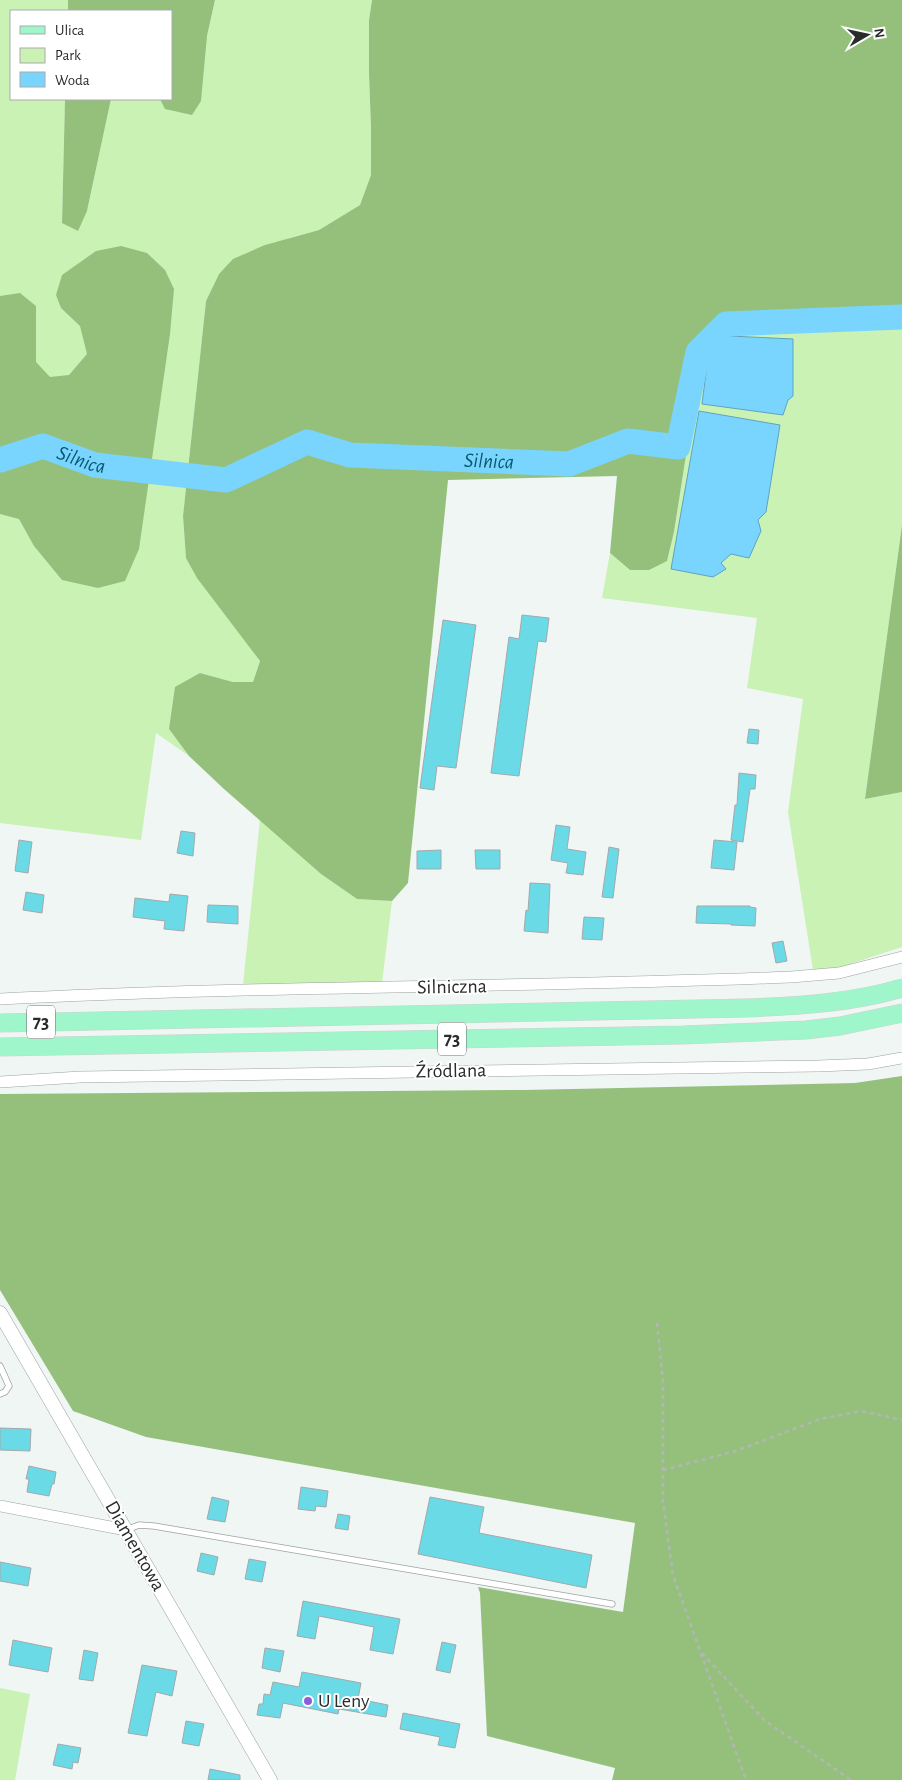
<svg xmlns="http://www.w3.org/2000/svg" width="902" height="1780" font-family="'Alegreya Sans',sans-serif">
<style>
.green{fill:#caf2b4}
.forest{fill:#95c07c}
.water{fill:#79d5fd;stroke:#61a2be}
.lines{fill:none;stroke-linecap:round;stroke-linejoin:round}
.river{stroke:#79d5fd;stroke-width:25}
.building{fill:#6adae6;stroke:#a3a9aa}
.service-casing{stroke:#9ca2a0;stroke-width:7}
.minor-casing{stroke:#9ca2a0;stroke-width:12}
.tertiary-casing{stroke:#9ca2a0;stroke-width:15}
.primary-casing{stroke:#d0d1d1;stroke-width:19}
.path{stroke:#b2b7b5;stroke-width:2.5;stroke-dasharray:4 4;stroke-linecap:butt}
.service{stroke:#fff;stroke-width:5.5}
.minor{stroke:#fff;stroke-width:11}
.tertiary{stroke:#fff;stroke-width:14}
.primary{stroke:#9ef6ca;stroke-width:18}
.poi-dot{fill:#8c5fd9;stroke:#fff;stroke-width:2}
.labels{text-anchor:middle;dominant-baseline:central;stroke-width:4;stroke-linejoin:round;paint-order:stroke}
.shield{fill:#fff;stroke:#6a6b6b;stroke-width:1}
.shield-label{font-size:19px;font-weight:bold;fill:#2a2c2c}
.street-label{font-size:20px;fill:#2a2c2c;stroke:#fff}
.poi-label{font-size:20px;fill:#2a2c2c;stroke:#fff;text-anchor:start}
.water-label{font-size:21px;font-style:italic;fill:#065670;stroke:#fff}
</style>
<rect width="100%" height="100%" fill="#f0f6f4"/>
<path class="green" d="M 0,0 L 68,0 L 68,11 L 11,11 L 11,99 L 65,99 L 62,223 L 87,211 L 111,99 L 160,99 L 166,109 L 207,36 L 215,0 L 372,0 L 369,20 L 369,74 L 371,128 L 371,175 L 360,205 L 319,230 L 289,238 L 219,274 L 206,301 L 183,516 L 186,557 L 260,661 L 253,682 L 233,682 L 200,673 L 169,729 L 189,756 L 156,733 L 141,840 L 0,823 Z
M 744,326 L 902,329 L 902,525 L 865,799 L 902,792 L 902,947 L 838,968 L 813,970 L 788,812 L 803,699 L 747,688 L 757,618 L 602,598 L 610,553 L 630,570 L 667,560 L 674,532 L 704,340 L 717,333 Z
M 260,819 L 321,874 L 357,899 L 392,901 L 382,983 L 243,985 Z
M 0,1688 L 30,1694 L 15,1780 L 0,1780 Z"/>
<path class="forest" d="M 68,0 L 215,0 L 207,36 L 201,101 L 192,115 L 165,109 L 160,99 L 171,99 L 171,11 L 68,11 Z
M 372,0 L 902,0 L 902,329 L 744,326 L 717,333 L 704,340 L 674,532 L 667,561 L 649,570 L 630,570 L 610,553 L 617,476 L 448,480 L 408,883 L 392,901 L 357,899 L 321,874 L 224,789 L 189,756 L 169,729 L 175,687 L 200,673 L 233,682 L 253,682 L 260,661 L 197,578 L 186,558 L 183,516 L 206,301 L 219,274 L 233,259 L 265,245 L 319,230 L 360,205 L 371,175 L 371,128 L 369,74 L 369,20 Z
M 65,99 L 111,99 L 87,211 L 78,231 L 62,223 Z
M 121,246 L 147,253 L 165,270 L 174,289 L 170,334 L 139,549 L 125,581 L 98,588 L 62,580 L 34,546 L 19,519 L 0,514 L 0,296 L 20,293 L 36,306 L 36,362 L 50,377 L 69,375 L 87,354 L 80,326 L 61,308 L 56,295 L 62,275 L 96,251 Z
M 902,525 L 902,792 L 865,799 Z
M 902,1076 L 902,1780 L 612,1780 L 615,1768 L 487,1736 L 480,1593 L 478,1587 L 623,1612 L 635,1523 L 146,1437 L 73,1411 L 0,1290 L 0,1094 L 524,1090 L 855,1083 Z"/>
<path class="water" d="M 730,336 L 793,339 L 793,396 L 788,400 L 783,415 L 702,404 L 709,349 Z
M 699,411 L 780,425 L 766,512 L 758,520 L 761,531 L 749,558 L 731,554 L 721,563 L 726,569 L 713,577 L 671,569 Z"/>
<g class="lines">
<path class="river" id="s1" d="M 0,460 L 43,446 L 95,465 L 226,480 L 307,442 L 350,455 L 569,464 L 628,441 L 678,447 L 698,352 L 726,324 L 902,317"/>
</g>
<path class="building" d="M 522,615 L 549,618 L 546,642 L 538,641 L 519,776 L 491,773 L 509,637 L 519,639 Z
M 443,620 L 476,625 L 456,768 L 437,766 L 434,790 L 420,788 Z
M 749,729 L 759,730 L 758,744 L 747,743 Z
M 739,773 L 756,775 L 755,789 L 750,789 L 743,842 L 731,840 L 735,805 L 737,805 Z
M 556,825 L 570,827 L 567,849 L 586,852 L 583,875 L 566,873 L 568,863 L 551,860 Z
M 181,831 L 195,833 L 193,856 L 177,853 Z
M 19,840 L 32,842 L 28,873 L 15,871 Z
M 714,840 L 737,842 L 734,870 L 711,868 Z
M 609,847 L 619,849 L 613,898 L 602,897 Z
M 441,850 L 441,869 L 417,869 L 417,851 Z
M 475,850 L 500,850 L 500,869 L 476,869 Z
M 530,883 L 550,884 L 548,933 L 524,931 L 526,910 L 528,911 Z
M 26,892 L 44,895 L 42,913 L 23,910 Z
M 170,894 L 188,896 L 184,931 L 164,929 L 165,921 L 133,917 L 135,898 L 169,902 Z
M 208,905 L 238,906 L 238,924 L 207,922 Z
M 697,906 L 750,906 L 750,907 L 756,908 L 755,926 L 731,925 L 731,924 L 696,923 Z
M 584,917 L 604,918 L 602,940 L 582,939 Z
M 783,941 L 787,961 L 776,963 L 772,943 Z
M 0,1428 L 31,1429 L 30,1451 L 0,1450 Z
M 29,1466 L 56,1472 L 54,1484 L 52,1484 L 49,1496 L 27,1492 L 29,1479 L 26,1479 Z
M 301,1487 L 328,1491 L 326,1507 L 316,1506 L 315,1511 L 298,1509 Z
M 212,1497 L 229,1501 L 225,1522 L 207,1519 Z
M 430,1497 L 484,1507 L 479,1533 L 592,1555 L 586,1588 L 418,1554 Z
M 338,1514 L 350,1516 L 348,1530 L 335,1528 Z
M 201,1553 L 218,1557 L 214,1575 L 197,1571 Z
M 249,1559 L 266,1562 L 262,1582 L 245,1579 Z
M 0,1562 L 31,1568 L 28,1586 L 0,1581 Z
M 303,1601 L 400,1619 L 393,1654 L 370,1650 L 374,1627 L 319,1616 L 315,1639 L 297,1636 Z
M 13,1640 L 52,1648 L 48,1672 L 9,1665 Z
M 442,1642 L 456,1645 L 450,1673 L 436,1670 Z
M 265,1648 L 284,1651 L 280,1672 L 262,1668 Z
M 84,1650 L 98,1653 L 93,1681 L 79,1679 Z
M 142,1665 L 177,1671 L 172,1696 L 156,1692 L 147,1736 L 128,1733 Z
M 302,1672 L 361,1683 L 358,1699 L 388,1705 L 386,1717 L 339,1709 L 338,1714 L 283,1703 L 280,1718 L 257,1715 L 259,1704 L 263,1704 L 264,1694 L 270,1695 L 273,1682 L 299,1687 Z
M 403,1713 L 460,1724 L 455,1748 L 438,1745 L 440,1737 L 400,1729 Z
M 186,1721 L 204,1724 L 199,1746 L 182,1743 Z
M 58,1744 L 81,1748 L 78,1763 L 73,1762 L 72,1769 L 53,1765 Z
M 210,1769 L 240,1775 L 240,1780 L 208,1780 Z"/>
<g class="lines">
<defs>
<path id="service" d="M 0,1366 L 9,1386 L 5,1392 L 0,1394
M 126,1530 L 139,1525 L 154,1526 L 612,1604"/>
<path id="minor" d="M 0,999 C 263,985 527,988 791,977 L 839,973 L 902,957
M 0,1082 L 80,1077 L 818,1066 L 868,1064 L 902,1058
M 0,1506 L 126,1530"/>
<path id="tertiary" d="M 0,1313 L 270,1780"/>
<path id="primary" d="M 0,1023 L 746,1008 C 798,1006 851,1003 902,988
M 0,1047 L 683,1035 L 806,1030 L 840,1026 L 902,1013"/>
</defs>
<use href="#service" class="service-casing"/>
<use href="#minor" class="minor-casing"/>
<use href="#tertiary" class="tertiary-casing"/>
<use href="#primary" class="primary-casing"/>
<path class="path" d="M 657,1323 L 663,1381 L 663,1502 L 673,1575 L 746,1780
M 663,1470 L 736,1451 L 820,1419 L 861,1411 L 902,1420
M 702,1653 L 764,1720 L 851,1780"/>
<use href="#service" class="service"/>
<use href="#minor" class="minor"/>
<use href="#tertiary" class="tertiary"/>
<use href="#primary" class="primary"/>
</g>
<circle class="poi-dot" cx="308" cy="1701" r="5"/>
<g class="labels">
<g class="shield">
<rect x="27" y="1005.5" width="28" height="33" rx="4"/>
<rect x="438" y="1022.5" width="28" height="33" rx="4"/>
</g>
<g class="shield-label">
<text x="41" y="1022">73</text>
<text x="452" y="1039">73</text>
</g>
<g class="street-label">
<text transform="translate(452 987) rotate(-1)">Silniczna</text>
<text transform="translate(451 1071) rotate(-1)">Źródlana</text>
<text transform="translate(135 1546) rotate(60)">Diamentowa</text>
</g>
<g class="poi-label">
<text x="318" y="1701">U Leny</text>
</g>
<g class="water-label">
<text stroke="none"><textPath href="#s1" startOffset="86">Silnica</textPath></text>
<text stroke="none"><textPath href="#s1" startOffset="506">Silnica</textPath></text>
</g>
</g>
<rect x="10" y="10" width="162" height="90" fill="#ffffff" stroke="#aaabab"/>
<rect x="20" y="26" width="25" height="8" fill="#9ef6ca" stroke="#aaabab"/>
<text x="55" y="35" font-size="15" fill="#2a2c2c">Ulica</text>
<rect x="20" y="48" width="25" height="15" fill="#caf2b4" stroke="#aaabab"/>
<text x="55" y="60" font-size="15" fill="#2a2c2c">Park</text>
<rect x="20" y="72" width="25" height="15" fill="#79d5fd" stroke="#aaabab"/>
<text x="55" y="85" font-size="15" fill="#2a2c2c">Woda</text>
<g transform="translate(867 35) rotate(81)" stroke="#ffffff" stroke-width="4" paint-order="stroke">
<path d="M0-4L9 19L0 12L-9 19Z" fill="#2a2c2c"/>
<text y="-8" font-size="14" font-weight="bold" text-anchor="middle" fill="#2a2c2c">N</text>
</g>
</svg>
